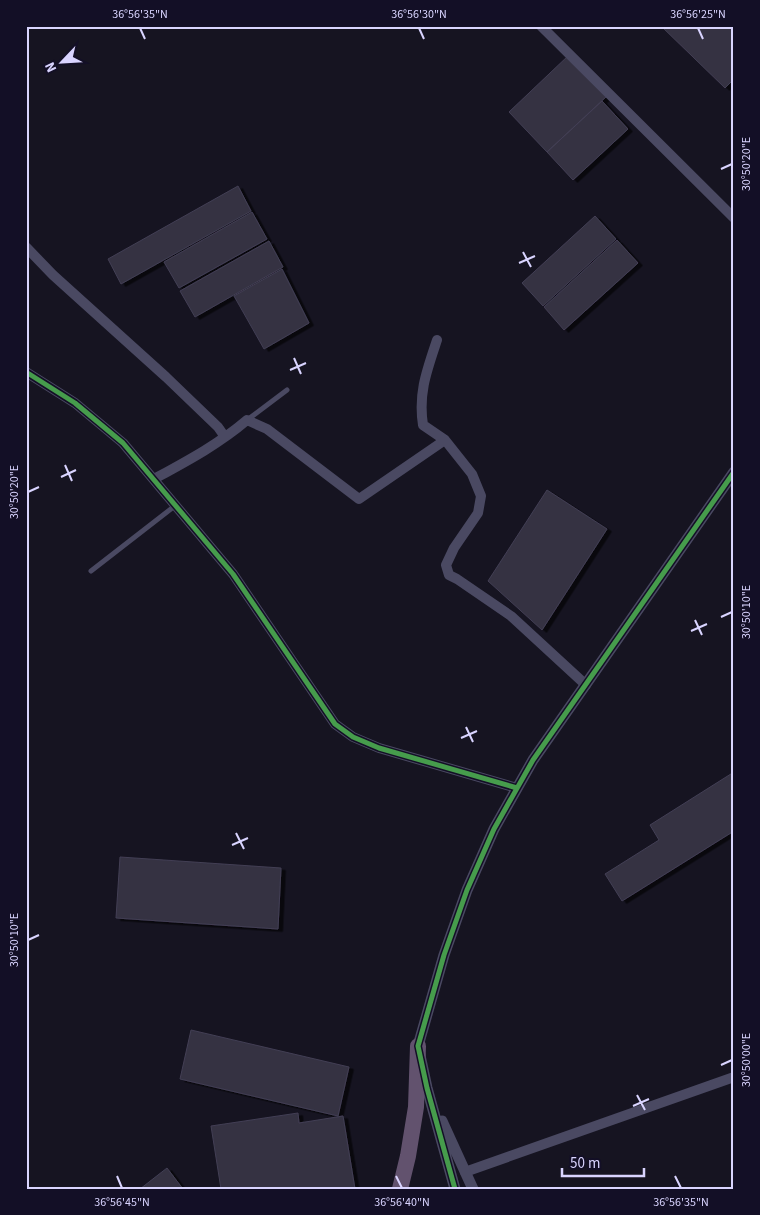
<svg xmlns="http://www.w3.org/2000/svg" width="760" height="1215" font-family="'Source Sans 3',sans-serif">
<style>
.building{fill:#343243;stroke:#433f54;filter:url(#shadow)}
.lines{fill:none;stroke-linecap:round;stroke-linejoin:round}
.service{stroke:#4a4962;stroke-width:5}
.minor{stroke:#4a4962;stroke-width:10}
.tertiary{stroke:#4a4962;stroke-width:11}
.trunk{stroke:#62526e;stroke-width:16}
.cycleway-casing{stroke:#130f26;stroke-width:8}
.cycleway{stroke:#469c4c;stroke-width:5}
.ticks{fill:none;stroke:#d9d4ff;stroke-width:2}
.neatline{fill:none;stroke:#d9d4ff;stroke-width:2}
.ticks-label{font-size:12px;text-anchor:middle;fill:#d9d4ff}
</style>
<defs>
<filter id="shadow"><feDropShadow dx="4.5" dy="2.5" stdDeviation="0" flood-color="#0009"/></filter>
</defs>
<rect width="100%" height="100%" fill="#161421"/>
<path class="building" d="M 661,26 L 734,26 L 734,79 L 725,88 Z
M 569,55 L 607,96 L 547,152 L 509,112 Z
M 602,101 L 628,129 L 573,180 L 547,152 Z
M 238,186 L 251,211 L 121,284 L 108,259 Z
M 252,212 L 267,239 L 179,288 L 164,262 Z
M 595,216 L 616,239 L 543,306 L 522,283 Z
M 617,240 L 638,263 L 564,330 L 544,307 Z
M 269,241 L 283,267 L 195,317 L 180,291 Z
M 282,269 L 309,323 L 264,349 L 234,296 Z
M 547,490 L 607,529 L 542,630 L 488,581 Z
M 734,772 L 734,831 L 622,901 L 605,874 L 659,840 L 650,825 Z
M 120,857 L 281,868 L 278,929 L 116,918 Z
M 191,1030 L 349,1067 L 338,1116 L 180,1079 Z
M 298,1113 L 299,1123 L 343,1116 L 355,1189 L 221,1189 L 211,1126 Z
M 167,1168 L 183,1189 L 140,1189 Z"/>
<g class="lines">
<path class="service" d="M 247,420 L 287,390
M 91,571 L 176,505"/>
<path class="minor" d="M 541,26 L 734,218
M 26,247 L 53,275 L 166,377 L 218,427 L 225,437
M 437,340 C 427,370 418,393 423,425 L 445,440 L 472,474 L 481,496 L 478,513 L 454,548 L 446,565 L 449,575 L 457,579 L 511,616 L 586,685
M 26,372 L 75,403 L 123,443 L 233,574 L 335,724 L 353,737 L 379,748 L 517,788
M 154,479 C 187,461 219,444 247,420 L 267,429 L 359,499 L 445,440
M 465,1172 L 734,1077"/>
<path class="tertiary" d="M 442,1121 L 473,1189
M 455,1189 L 427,1088 L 418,1046 L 444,955 L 467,890 L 494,829 L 533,760 L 734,472"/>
<path class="trunk" d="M 400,1189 L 408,1156 L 416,1107 L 418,1046"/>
<defs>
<path id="cycleway" d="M 26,372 L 75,403 L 123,443 L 233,574 L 335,724 L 353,737 L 379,748 L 517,788
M 455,1189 L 427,1088 L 418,1046 L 444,955 L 467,890 L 494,829 L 533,760 L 734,472"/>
</defs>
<use href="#cycleway" class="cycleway-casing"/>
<use href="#cycleway" class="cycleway"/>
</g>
<path class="ticks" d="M 140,28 L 145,39M 419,28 L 424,39M 698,28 L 703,39M 721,169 L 732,164M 523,252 L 531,267M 519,263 L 535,256M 294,358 L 301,374M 290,370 L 306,363M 65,465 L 72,481M 61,477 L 76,470M 28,492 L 39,487M 721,617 L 732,612M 695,620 L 702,635M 691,631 L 707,624M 466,727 L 473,742M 461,738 L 477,731M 236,833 L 244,849M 232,845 L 248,838M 28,940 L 39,935M 721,1065 L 732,1060M 637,1095 L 645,1110M 633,1106 L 649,1099M 117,1176 L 122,1188M 396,1176 L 402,1188M 675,1176 L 681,1188"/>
<rect width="760" height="1215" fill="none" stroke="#130f26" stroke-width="55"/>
<g transform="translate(62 62) rotate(245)" stroke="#130f26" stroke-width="4" paint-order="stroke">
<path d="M0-4L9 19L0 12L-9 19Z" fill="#d9d4ff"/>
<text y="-8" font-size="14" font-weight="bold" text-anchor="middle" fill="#d9d4ff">N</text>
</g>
<path d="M562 1168v8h82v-8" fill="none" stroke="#d9d4ff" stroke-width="2.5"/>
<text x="570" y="1168" font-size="15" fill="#d9d4ff" stroke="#130f26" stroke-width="4" paint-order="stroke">50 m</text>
<rect x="28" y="28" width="704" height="1160" class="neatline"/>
<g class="ticks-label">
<text x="140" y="18">36°56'35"N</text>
<text x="419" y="18">36°56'30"N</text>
<text x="698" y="18">36°56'25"N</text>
<text transform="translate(746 164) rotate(-90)" y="4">30°50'20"E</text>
<text transform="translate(14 492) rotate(-90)" y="4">30°50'20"E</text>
<text transform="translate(746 612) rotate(-90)" y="4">30°50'10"E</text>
<text transform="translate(14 940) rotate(-90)" y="4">30°50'10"E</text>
<text transform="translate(746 1060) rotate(-90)" y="4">30°50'00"E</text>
<text x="122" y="1206">36°56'45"N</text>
<text x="402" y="1206">36°56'40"N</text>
<text x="681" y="1206">36°56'35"N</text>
</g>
</svg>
